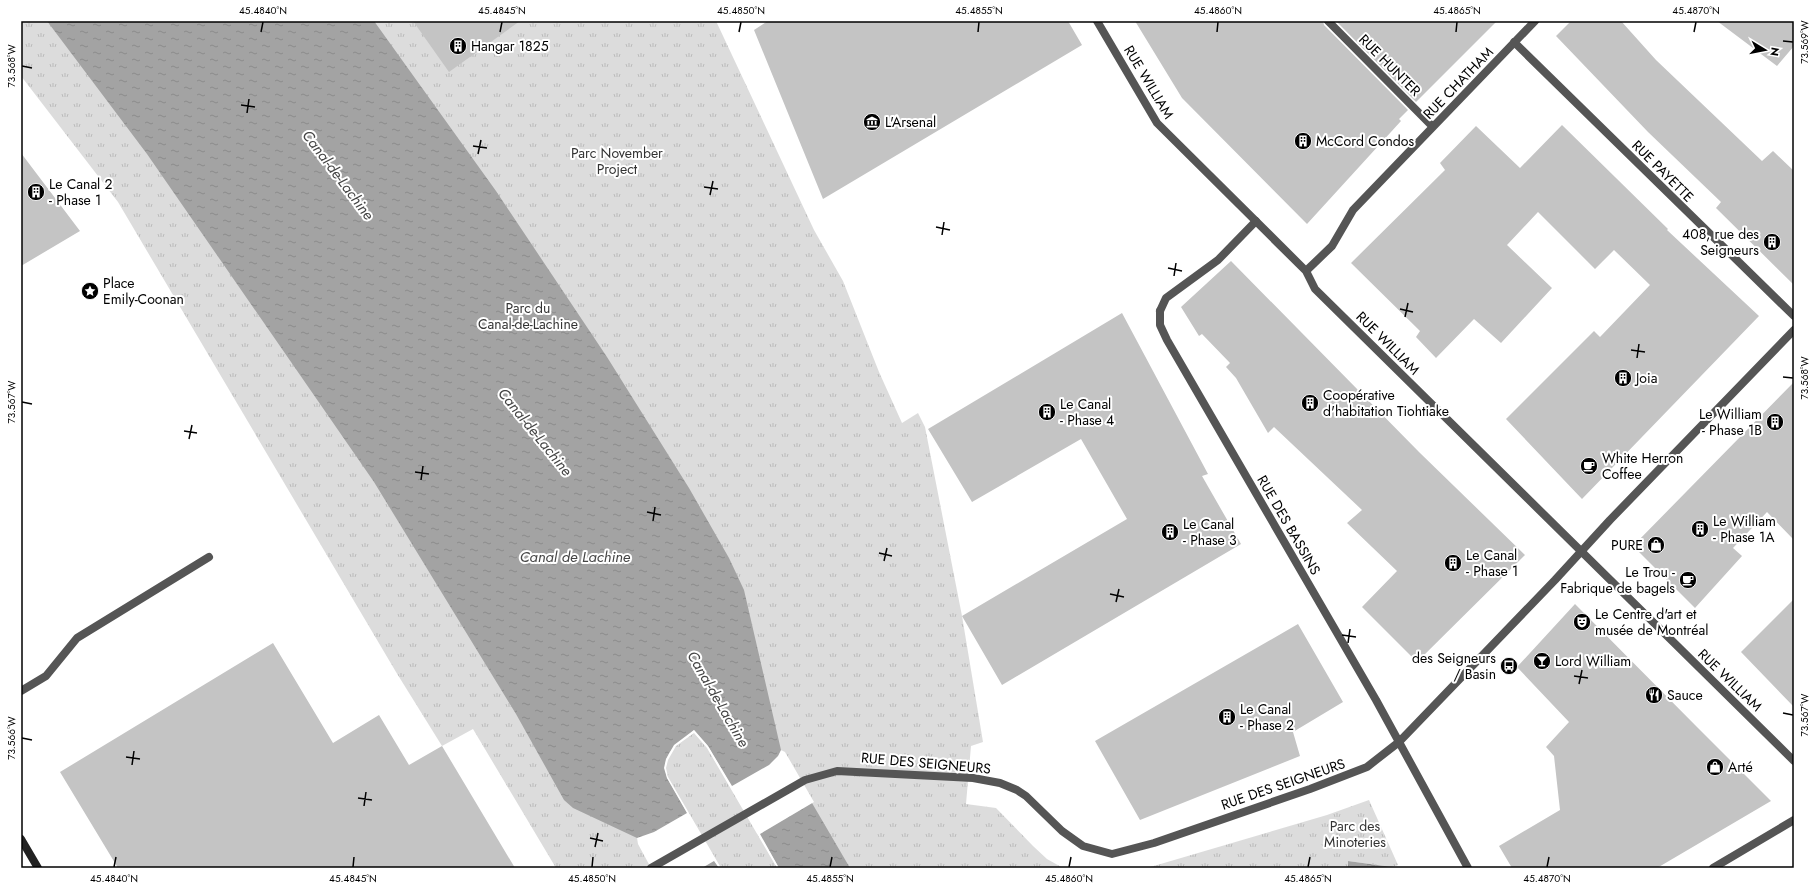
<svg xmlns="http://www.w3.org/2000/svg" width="1815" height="889" font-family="Jost,sans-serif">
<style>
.park{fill:url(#park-tufts)}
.water{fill:url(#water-ripples)}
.pier{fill:#fff}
.building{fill:#c4c4c4}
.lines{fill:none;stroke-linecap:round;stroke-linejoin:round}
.lane{stroke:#555;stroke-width:8}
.street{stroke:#555;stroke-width:8}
.secondary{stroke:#222;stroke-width:8}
.ticks{fill:none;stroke:#000;stroke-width:1.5}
.labels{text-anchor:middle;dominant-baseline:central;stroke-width:4;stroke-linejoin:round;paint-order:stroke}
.poi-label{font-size:14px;fill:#000;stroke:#fff;text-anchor:start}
.street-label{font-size:14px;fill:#000;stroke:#fff}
.park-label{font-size:14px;fill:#333;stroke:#fff}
.water-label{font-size:15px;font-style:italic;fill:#444;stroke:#fff}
.neatline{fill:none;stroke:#000;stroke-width:1.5}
.ticks-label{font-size:10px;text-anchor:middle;fill:#000}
</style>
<defs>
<pattern id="park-tufts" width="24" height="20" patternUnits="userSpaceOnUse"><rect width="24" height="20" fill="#dcdcdc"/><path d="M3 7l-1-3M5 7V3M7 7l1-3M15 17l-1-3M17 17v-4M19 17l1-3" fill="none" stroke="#bbb"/></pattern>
<pattern id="water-ripples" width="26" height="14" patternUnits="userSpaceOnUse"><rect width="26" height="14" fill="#a3a3a3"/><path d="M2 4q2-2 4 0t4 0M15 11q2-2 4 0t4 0" fill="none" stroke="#8b8b8b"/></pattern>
</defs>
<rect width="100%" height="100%" fill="#fff"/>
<path class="park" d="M 21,21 L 716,21 L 814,230 L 843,281 L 879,372 L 902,423 L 918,413 L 925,427 L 962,616 L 983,742 L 971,746 L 966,804 L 996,808 L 1033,846 L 1047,859 L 1063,868 L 556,868 L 473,729 L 442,746 L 396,672 L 118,202 L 21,76 Z
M 1369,800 L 1398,865 L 1392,867 L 1348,861 L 1348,868 L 1147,868 L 1327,815 Z"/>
<path class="water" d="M 47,21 L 374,21 L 496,191 L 607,357 L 689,488 L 729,558 L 744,590 L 781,750 L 850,868 L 779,868 L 708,746 L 694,730 C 678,745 660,751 667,778 L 719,868 L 654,868 L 637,838 L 573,808 L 564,800 L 516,714 L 374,482 L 147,154 Z
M 1348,861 L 1392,867 L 1392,868 L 1348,868 Z"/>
<path class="pier" d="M 694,730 L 708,746 L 732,786 L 769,765 L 778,756 L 781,750 L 785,752 L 814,802 L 760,834 L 779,868 L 777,868 L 707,748 L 694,733 L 676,746 L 668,760 L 666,768 L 668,777 L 721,868 L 719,868 L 714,861 L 702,868 L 651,868 L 638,844 L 637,838 L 654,832 L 687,813 L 667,778 L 664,768 L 666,759 L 674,745 Z"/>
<path class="building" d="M 413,21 L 520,21 L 449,72 Z
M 768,21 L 1068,21 L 1082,45 L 823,199 L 754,30 Z
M 1135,21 L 1323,21 L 1324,25 L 1408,110 L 1399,119 L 1401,121 L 1307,224 L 1182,98 Z
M 1336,21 L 1497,21 L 1416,102 Z
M 1571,21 L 1621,21 L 1656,60 L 1762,161 L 1773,151 L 1794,171 L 1794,285 L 1716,208 L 1721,202 L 1648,132 L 1556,36 Z
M 1717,21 L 1794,21 L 1794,46 L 1777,66 Z
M 1562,125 L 1668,229 L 1667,230 L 1759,316 L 1582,499 L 1506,419 L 1594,331 L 1600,337 L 1650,285 L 1614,250 L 1595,269 L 1538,212 L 1507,245 L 1552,288 L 1501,343 L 1474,319 L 1436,358 L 1416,337 L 1420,331 L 1351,263 L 1445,170 L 1440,163 L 1476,126 L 1520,168 Z
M 21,153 L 80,231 L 21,266 Z
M 1231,261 L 1419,452 L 1525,555 L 1417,662 L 1362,607 L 1397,571 L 1347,523 L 1362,510 L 1274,427 L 1268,433 L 1236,378 L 1226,367 L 1230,363 L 1202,334 L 1199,336 L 1181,307 Z
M 1122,313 L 1208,474 L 1202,476 L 1241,544 L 1002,685 L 962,616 L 1127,519 L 1081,439 L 972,502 L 928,429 Z
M 1794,382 L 1794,540 L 1767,512 L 1733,548 L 1742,556 L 1695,608 L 1633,546 Z
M 1794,599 L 1794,707 L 1741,652 Z
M 1575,604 L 1697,727 L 1771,801 L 1657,868 L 1512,868 L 1499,846 L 1560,810 L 1554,756 L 1546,747 L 1569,722 L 1517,667 Z
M 1298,624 L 1343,702 L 1293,732 L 1300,756 L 1140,820 L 1095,741 Z
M 273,643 L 333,743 L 379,715 L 409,765 L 442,746 L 515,868 L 118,868 L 60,772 Z"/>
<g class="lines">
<path class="lane" d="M 1160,311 L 1166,298 L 1218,260 L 1256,221
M 21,691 L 46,676 L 77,638 L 209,557"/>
<path class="street" d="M 1097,21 L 1157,123 L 1306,271 L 1315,289 L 1794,761
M 1328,21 L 1433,127
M 1514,42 L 1794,316
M 1306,271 L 1332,246 L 1353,210 L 1535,21
M 1160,311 L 1160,325 L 1167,340 L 1376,700 L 1468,868
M 651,868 L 805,780 L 837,771 L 973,778 L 1000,783 L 1017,790 L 1026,796 L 1062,831 L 1083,846 L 1112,854 L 1154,843 L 1310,789 L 1367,767 L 1399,742 L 1555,580 L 1610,520 L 1794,330
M 1713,868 L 1794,820"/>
<path class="secondary" d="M 21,839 L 38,868"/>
</g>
<path class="ticks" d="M 261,32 L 263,22M 500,32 L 502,22M 739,32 L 741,22M 978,32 L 979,22M 1217,32 L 1218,22M 1456,32 L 1457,22M 1694,32 L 1696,22M 1783,41 L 1793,42M 22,66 L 32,68M 241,105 L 255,107M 247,113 L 249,99M 473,146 L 487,148M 478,154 L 481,140M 704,187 L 718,189M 710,195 L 713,181M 936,227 L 950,230M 942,235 L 944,222M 1168,268 L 1182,271M 1174,276 L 1176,263M 1400,309 L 1413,312M 1405,317 L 1408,303M 1631,350 L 1645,352M 1637,358 L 1639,344M 1783,377 L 1793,378M 22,402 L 32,404M 184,431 L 197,433M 189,439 L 192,425M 415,472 L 429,474M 421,480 L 423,466M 647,512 L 661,515M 653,521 L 655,507M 879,553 L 892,556M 884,561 L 887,548M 1110,594 L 1124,597M 1116,602 L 1119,589M 1342,635 L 1356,637M 1348,643 L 1350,629M 1574,676 L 1588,678M 1579,684 L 1582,670M 1783,713 L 1793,715M 22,738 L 32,740M 126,757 L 140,759M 132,765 L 134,751M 358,798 L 372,800M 364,806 L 366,792M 590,838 L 603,841M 595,847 L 598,833M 114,867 L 116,857M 353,867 L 354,857M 592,867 L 593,857M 830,867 L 832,857M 1069,867 L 1071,857M 1308,867 L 1310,857M 1547,867 L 1549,857"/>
<defs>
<symbol id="building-disc" viewBox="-11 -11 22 22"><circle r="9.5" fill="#000" stroke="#fff"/><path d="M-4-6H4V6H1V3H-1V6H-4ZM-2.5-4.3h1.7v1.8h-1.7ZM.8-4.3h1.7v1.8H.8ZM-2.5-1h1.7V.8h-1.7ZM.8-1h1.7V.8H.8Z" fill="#fff"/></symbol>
<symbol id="museum-disc" viewBox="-11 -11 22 22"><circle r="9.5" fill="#000" stroke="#fff"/><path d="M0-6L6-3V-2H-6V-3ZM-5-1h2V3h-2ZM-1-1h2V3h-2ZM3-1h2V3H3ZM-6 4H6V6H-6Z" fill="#fff"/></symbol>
<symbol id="sight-disc" viewBox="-11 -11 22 22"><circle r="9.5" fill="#000" stroke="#fff"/><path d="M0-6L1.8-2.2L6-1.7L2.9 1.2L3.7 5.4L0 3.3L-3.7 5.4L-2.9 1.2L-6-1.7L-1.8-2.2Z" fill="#fff"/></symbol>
<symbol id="cafe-disc" viewBox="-11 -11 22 22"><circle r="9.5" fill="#000" stroke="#fff"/><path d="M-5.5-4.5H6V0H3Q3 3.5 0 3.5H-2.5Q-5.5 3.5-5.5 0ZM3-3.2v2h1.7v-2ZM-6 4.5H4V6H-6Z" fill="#fff"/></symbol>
<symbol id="shop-disc" viewBox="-11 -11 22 22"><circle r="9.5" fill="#000" stroke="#fff"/><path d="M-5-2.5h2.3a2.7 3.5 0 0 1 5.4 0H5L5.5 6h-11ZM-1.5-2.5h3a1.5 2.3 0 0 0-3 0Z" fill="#fff"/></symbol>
<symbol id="theatre-disc" viewBox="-11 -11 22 22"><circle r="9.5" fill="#000" stroke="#fff"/><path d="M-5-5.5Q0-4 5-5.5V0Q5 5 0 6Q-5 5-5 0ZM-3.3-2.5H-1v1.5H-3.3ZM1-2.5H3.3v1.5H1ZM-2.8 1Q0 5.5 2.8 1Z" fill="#fff"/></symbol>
<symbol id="bar-disc" viewBox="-11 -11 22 22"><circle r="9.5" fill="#000" stroke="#fff"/><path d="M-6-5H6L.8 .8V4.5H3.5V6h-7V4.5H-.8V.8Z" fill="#fff"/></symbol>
<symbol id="bus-disc" viewBox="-11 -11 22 22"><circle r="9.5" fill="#000" stroke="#fff"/><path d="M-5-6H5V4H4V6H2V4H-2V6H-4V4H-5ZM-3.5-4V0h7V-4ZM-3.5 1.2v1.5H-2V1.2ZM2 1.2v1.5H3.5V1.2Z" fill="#fff"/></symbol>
<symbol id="restaurant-disc" viewBox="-11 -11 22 22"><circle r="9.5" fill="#000" stroke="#fff"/><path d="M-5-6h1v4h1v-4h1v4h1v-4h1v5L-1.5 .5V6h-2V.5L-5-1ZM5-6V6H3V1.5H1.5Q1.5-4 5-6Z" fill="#fff"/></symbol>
</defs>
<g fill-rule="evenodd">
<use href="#building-disc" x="448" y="36" width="20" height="20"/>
<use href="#museum-disc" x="862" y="112" width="20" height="20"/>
<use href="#building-disc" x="1293" y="131" width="20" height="20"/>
<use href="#building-disc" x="26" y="182" width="20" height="20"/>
<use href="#building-disc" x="1762" y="232" width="20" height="20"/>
<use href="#sight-disc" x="80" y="281" width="20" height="20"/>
<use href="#building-disc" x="1613" y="368" width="20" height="20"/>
<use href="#building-disc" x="1300" y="393" width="20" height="20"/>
<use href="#building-disc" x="1037" y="402" width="20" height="20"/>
<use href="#building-disc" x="1765" y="412" width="20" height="20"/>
<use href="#cafe-disc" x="1579" y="456" width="20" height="20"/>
<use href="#building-disc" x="1690" y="519" width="20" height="20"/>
<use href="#building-disc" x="1160" y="522" width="20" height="20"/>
<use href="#shop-disc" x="1646" y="535" width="20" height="20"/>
<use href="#building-disc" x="1443" y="553" width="20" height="20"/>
<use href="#cafe-disc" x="1678" y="570" width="20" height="20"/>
<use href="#theatre-disc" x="1572" y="612" width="20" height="20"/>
<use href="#bar-disc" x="1532" y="651" width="20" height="20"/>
<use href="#bus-disc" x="1499" y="656" width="20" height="20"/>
<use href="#restaurant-disc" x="1644" y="685" width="20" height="20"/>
<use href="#building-disc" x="1217" y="707" width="20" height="20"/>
<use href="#shop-disc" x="1705" y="757" width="20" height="20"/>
</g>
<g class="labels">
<g class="poi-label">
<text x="471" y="46">Hangar 1825</text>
<text x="885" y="122">L'Arsenal</text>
<text x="1316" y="141">McCord Condos</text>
<text x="49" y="184">Le Canal 2<tspan x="49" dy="16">- Phase 1</tspan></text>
<text x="1759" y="234" text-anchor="end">408, rue des<tspan x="1759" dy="16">Seigneurs</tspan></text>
<text x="103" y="283">Place<tspan x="103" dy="16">Emily-Coonan</tspan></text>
<text x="1636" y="378">Joia</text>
<text x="1323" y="395">Coopérative<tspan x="1323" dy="16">d'habitation Tiohtiake</tspan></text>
<text x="1060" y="404">Le Canal<tspan x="1060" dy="16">- Phase 4</tspan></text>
<text x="1762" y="414" text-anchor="end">Le William<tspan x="1762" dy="16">- Phase 1B</tspan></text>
<text x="1602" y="458">White Herron<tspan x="1602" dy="16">Coffee</tspan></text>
<text x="1713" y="521">Le William<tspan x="1713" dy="16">- Phase 1A</tspan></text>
<text x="1183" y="524">Le Canal<tspan x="1183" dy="16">- Phase 3</tspan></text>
<text x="1643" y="545" text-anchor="end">PURE</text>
<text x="1466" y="555">Le Canal<tspan x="1466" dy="16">- Phase 1</tspan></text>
<text x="1675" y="572" text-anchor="end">Le Trou -<tspan x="1675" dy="16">Fabrique de bagels</tspan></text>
<text x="1595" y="614">Le Centre d'art et<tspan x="1595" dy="16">musée de Montréal</tspan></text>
<text x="1496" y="658" text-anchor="end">des Seigneurs<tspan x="1496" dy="16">/ Basin</tspan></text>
<text x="1555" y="661">Lord William</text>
<text x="1667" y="695">Sauce</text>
<text x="1240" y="709">Le Canal<tspan x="1240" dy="16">- Phase 2</tspan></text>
<text x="1728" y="767">Arté</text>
</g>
<g class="street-label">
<text transform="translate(1390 65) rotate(45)">RUE HUNTER</text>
<text transform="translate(1149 82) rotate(59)">RUE WILLIAM</text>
<text transform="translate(1458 83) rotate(-46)">RUE CHATHAM</text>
<text transform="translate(1663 171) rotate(45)">RUE PAYETTE</text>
<text transform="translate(1388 343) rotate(45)">RUE WILLIAM</text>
<text transform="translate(1289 525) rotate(60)">RUE DES BASSINS</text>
<text transform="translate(1730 680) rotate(44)">RUE WILLIAM</text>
<text transform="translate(926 763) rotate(5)">RUE DES SEIGNEURS</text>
<text transform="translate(1283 784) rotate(-19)">RUE DES SEIGNEURS</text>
</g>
<g class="park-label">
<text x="617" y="153">Parc November<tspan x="617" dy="16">Project</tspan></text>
<text x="528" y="308">Parc du<tspan x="528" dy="16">Canal-de-Lachine</tspan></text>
<text x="1355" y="826">Parc des<tspan x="1355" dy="16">Minoteries</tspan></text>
</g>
<g class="water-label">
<text transform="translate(338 175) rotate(53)">Canal-de-Lachine</text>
<text transform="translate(535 432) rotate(51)">Canal-de-Lachine</text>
<text x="575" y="557">Canal de Lachine</text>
<text transform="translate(718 699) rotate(60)">Canal-de-Lachine</text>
</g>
</g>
<rect width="1815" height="889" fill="none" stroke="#ffffff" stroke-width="44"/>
<g transform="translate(1765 50) rotate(100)" stroke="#ffffff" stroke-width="3" paint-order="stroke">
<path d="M0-3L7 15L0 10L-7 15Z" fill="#000000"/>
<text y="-6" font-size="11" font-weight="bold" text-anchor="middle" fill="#000000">N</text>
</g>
<rect x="22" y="22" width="1771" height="845" class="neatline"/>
<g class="ticks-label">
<text x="263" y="14">45.4840°N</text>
<text x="502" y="14">45.4845°N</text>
<text x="741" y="14">45.4850°N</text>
<text x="979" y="14">45.4855°N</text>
<text x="1218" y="14">45.4860°N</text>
<text x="1457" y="14">45.4865°N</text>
<text x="1696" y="14">45.4870°N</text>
<text transform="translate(1804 42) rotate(-90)" y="4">73.569°W</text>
<text transform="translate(11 66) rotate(-90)" y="4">73.568°W</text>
<text transform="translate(1804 378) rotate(-90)" y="4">73.568°W</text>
<text transform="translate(11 402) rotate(-90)" y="4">73.567°W</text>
<text transform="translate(1804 715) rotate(-90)" y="4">73.567°W</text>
<text transform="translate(11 738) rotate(-90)" y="4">73.566°W</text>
<text x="114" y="882">45.4840°N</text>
<text x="353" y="882">45.4845°N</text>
<text x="592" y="882">45.4850°N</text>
<text x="830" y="882">45.4855°N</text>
<text x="1069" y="882">45.4860°N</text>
<text x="1308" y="882">45.4865°N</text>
<text x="1547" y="882">45.4870°N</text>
</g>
</svg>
